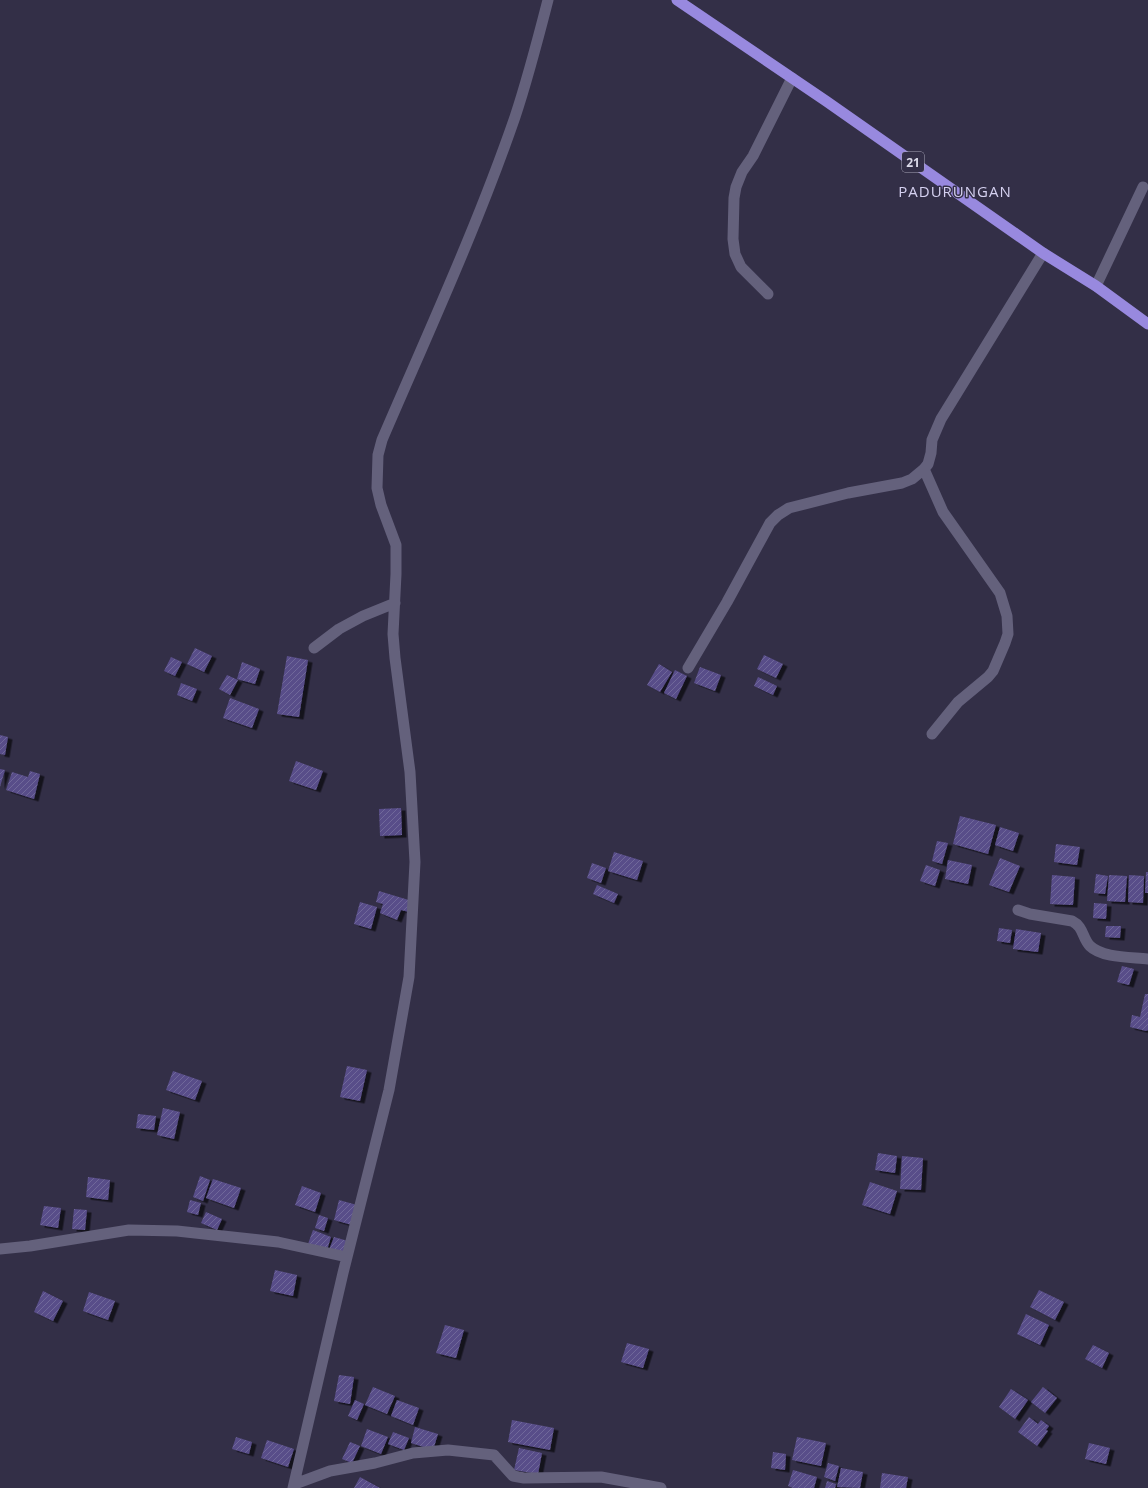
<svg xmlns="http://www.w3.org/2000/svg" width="1148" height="1488" font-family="'Open Sans',sans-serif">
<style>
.building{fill:url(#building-hatch);filter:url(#shadow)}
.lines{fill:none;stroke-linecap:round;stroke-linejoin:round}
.minor{stroke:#64617c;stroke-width:11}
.trunk{stroke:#9889df;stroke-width:11}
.labels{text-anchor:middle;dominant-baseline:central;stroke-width:3;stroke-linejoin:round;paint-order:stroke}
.shield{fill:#332f47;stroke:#a9a7b9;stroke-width:1}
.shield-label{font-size:12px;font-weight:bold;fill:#dcdbea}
.quarter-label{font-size:15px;letter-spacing:1px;fill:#d5d1f0;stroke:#332f47}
</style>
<defs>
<pattern id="building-hatch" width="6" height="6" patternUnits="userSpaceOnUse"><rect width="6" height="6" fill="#594e89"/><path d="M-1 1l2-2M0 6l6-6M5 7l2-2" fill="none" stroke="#70679a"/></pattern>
<filter id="shadow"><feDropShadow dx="4.5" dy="2.5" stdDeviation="0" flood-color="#0009"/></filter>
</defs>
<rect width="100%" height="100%" fill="#332f47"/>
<path class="building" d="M 195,648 L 212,656 L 204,672 L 187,664 Z
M 764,655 L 783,664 L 776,678 L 757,669 Z
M 287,656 L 308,660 L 299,717 L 277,714 Z
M 171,657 L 182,662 L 175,676 L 164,671 Z
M 242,662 L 260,669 L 255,684 L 237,679 Z
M 659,664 L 672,672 L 660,692 L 647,685 Z
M 700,667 L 721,675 L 715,691 L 694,683 Z
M 675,670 L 687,676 L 676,699 L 664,693 Z
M 227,675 L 238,680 L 230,695 L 219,689 Z
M 758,677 L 777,686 L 773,695 L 754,686 Z
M 181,683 L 197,689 L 192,701 L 177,695 Z
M 230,698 L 259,709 L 252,728 L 223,718 Z
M 0,735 L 8,737 L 5,755 L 0,754 Z
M 296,761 L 323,771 L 316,790 L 289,781 Z
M 0,769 L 5,770 L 0,787 Z
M 30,771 L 40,774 L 34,799 L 6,790 L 12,772 L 28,777 Z
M 401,808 L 402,835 L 380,836 L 379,809 Z
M 960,816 L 996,825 L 988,854 L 953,844 Z
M 1000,827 L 1019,833 L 1013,851 L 995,845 Z
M 937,841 L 948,843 L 942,864 L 932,861 Z
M 1056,844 L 1080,847 L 1077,865 L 1054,862 Z
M 614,852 L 643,861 L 637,880 L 608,871 Z
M 1000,858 L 1020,866 L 1009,892 L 989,885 Z
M 948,860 L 972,865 L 968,884 L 945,879 Z
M 592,863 L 606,868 L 601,883 L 587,878 Z
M 926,865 L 940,870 L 935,886 L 920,881 Z
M 1146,872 L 1148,872 L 1148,893 L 1145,893 Z
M 1096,874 L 1108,876 L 1105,894 L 1094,893 Z
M 1052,875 L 1075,877 L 1073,905 L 1050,904 Z
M 1109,875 L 1127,876 L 1125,902 L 1107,901 Z
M 1129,875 L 1144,876 L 1143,903 L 1128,902 Z
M 597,885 L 618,894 L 614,903 L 593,894 Z
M 379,891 L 412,901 L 409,912 L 401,910 L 397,920 L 380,913 L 383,904 L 376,902 Z
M 360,902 L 377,907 L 371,929 L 354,924 Z
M 1094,903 L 1107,904 L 1106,919 L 1093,918 Z
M 1106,926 L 1121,926 L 1120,938 L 1105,937 Z
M 999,928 L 1012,930 L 1010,943 L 997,941 Z
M 1016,929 L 1041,933 L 1038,952 L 1013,949 Z
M 1122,966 L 1134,969 L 1129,985 L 1117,982 Z
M 1145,994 L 1148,994 L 1148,1030 L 1146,1031 L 1130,1027 L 1132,1015 L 1140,1017 Z
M 347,1066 L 367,1070 L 360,1101 L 340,1097 Z
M 173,1071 L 202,1081 L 195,1100 L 166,1090 Z
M 163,1108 L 180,1112 L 174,1139 L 157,1135 Z
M 138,1114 L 156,1116 L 154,1130 L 136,1128 Z
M 878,1153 L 897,1156 L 895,1173 L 875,1170 Z
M 902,1156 L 923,1158 L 921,1190 L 900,1189 Z
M 200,1176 L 210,1180 L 203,1201 L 193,1197 Z
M 88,1177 L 110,1180 L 108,1200 L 86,1197 Z
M 213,1179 L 241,1188 L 234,1208 L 206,1198 Z
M 870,1182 L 897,1191 L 890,1214 L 862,1205 Z
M 302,1186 L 321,1193 L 315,1212 L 295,1205 Z
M 190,1200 L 201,1203 L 198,1215 L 187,1212 Z
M 339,1200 L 357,1205 L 352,1225 L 334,1220 Z
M 44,1206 L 61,1208 L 58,1228 L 40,1225 Z
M 74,1209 L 87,1210 L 85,1230 L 72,1229 Z
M 206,1212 L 222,1219 L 217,1230 L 201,1223 Z
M 319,1215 L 328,1218 L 324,1231 L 315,1228 Z
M 313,1230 L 331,1237 L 327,1250 L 308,1244 Z
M 334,1237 L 348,1241 L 344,1255 L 329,1250 Z
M 275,1270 L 297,1275 L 293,1296 L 270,1291 Z
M 1039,1290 L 1064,1302 L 1055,1320 L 1030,1307 Z
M 43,1291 L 63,1301 L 53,1321 L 34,1312 Z
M 89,1292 L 115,1301 L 108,1320 L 83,1311 Z
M 1026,1314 L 1049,1325 L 1040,1345 L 1017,1334 Z
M 445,1325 L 464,1330 L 456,1358 L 436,1353 Z
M 627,1343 L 649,1349 L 643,1368 L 621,1362 Z
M 1093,1345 L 1109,1353 L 1102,1368 L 1085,1359 Z
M 339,1375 L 354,1377 L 350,1404 L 334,1401 Z
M 373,1387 L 395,1396 L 387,1414 L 365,1405 Z
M 1043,1387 L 1057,1398 L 1045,1413 L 1031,1402 Z
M 1011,1389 L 1028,1400 L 1015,1419 L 999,1407 Z
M 355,1400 L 364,1404 L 357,1420 L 348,1416 Z
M 397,1400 L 419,1408 L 413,1425 L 391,1416 Z
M 1029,1417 L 1038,1424 L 1041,1420 L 1049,1426 L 1046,1430 L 1048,1431 L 1037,1446 L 1018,1432 Z
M 512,1420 L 554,1428 L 550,1450 L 508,1442 Z
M 415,1427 L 438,1434 L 433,1450 L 411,1443 Z
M 367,1429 L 388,1437 L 381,1454 L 361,1446 Z
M 393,1432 L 409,1438 L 404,1450 L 388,1444 Z
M 236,1437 L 252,1442 L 249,1454 L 232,1449 Z
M 797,1437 L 826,1443 L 821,1466 L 792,1460 Z
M 267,1440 L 294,1449 L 288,1467 L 261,1458 Z
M 350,1442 L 360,1446 L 352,1463 L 342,1459 Z
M 1089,1443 L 1110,1448 L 1106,1464 L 1085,1459 Z
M 519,1448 L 542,1453 L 538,1474 L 514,1470 Z
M 773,1452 L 786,1454 L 785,1470 L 771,1468 Z
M 828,1463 L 839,1466 L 835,1481 L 824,1477 Z
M 841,1468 L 863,1472 L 860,1488 L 837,1487 Z
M 793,1470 L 817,1477 L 814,1488 L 793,1488 L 788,1486 Z
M 882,1473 L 908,1477 L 906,1488 L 880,1488 Z
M 360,1477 L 380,1488 L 354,1488 Z
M 827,1481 L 836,1484 L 835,1488 L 825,1488 Z"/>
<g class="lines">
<path class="minor" d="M 1096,286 L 1143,187
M 768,294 L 741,267 L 735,254 L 733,239 L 734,198 L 736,187 L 742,172 L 753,156 L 792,78
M 924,469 L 943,512 L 1000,593 L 1007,616 L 1008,634 L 1005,643 L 993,671 L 988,677 L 958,702 L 932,734
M 314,648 L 339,629 L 363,616 L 395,603
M 688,668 L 727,602 L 770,523 L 778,515 L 789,508 L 848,493 L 902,483 L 912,479 L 924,469 L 928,464 L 931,453 L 932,440 L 941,419 L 1043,253
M 1018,910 L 1030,914 L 1072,921 C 1084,927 1082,938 1090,946 C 1102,958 1132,957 1148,959
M 0,1249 L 30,1246 L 129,1230 L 177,1231 L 278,1242 L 347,1257
M 295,1484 L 330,1471 L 375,1463 L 413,1453 L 448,1450 L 494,1455 L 513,1476 L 524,1478 L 601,1477 L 661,1488
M 293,1488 L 343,1273 L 389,1090 L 409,977 L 415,862 L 410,772 L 395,658 L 393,634 L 396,574 L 396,545 L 381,505 L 377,488 L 378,455 L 382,440 C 428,333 477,227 515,117 C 528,78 538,39 548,0"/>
<path class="trunk" d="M 677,0 L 826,101 L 1043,253 L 1096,286 L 1148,324"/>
</g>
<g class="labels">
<rect class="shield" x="902" y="152" width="22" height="20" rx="3"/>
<g class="shield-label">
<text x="913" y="162">21</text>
</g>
<g class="quarter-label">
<text x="955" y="191">PADURUNGAN</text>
</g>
</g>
</svg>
